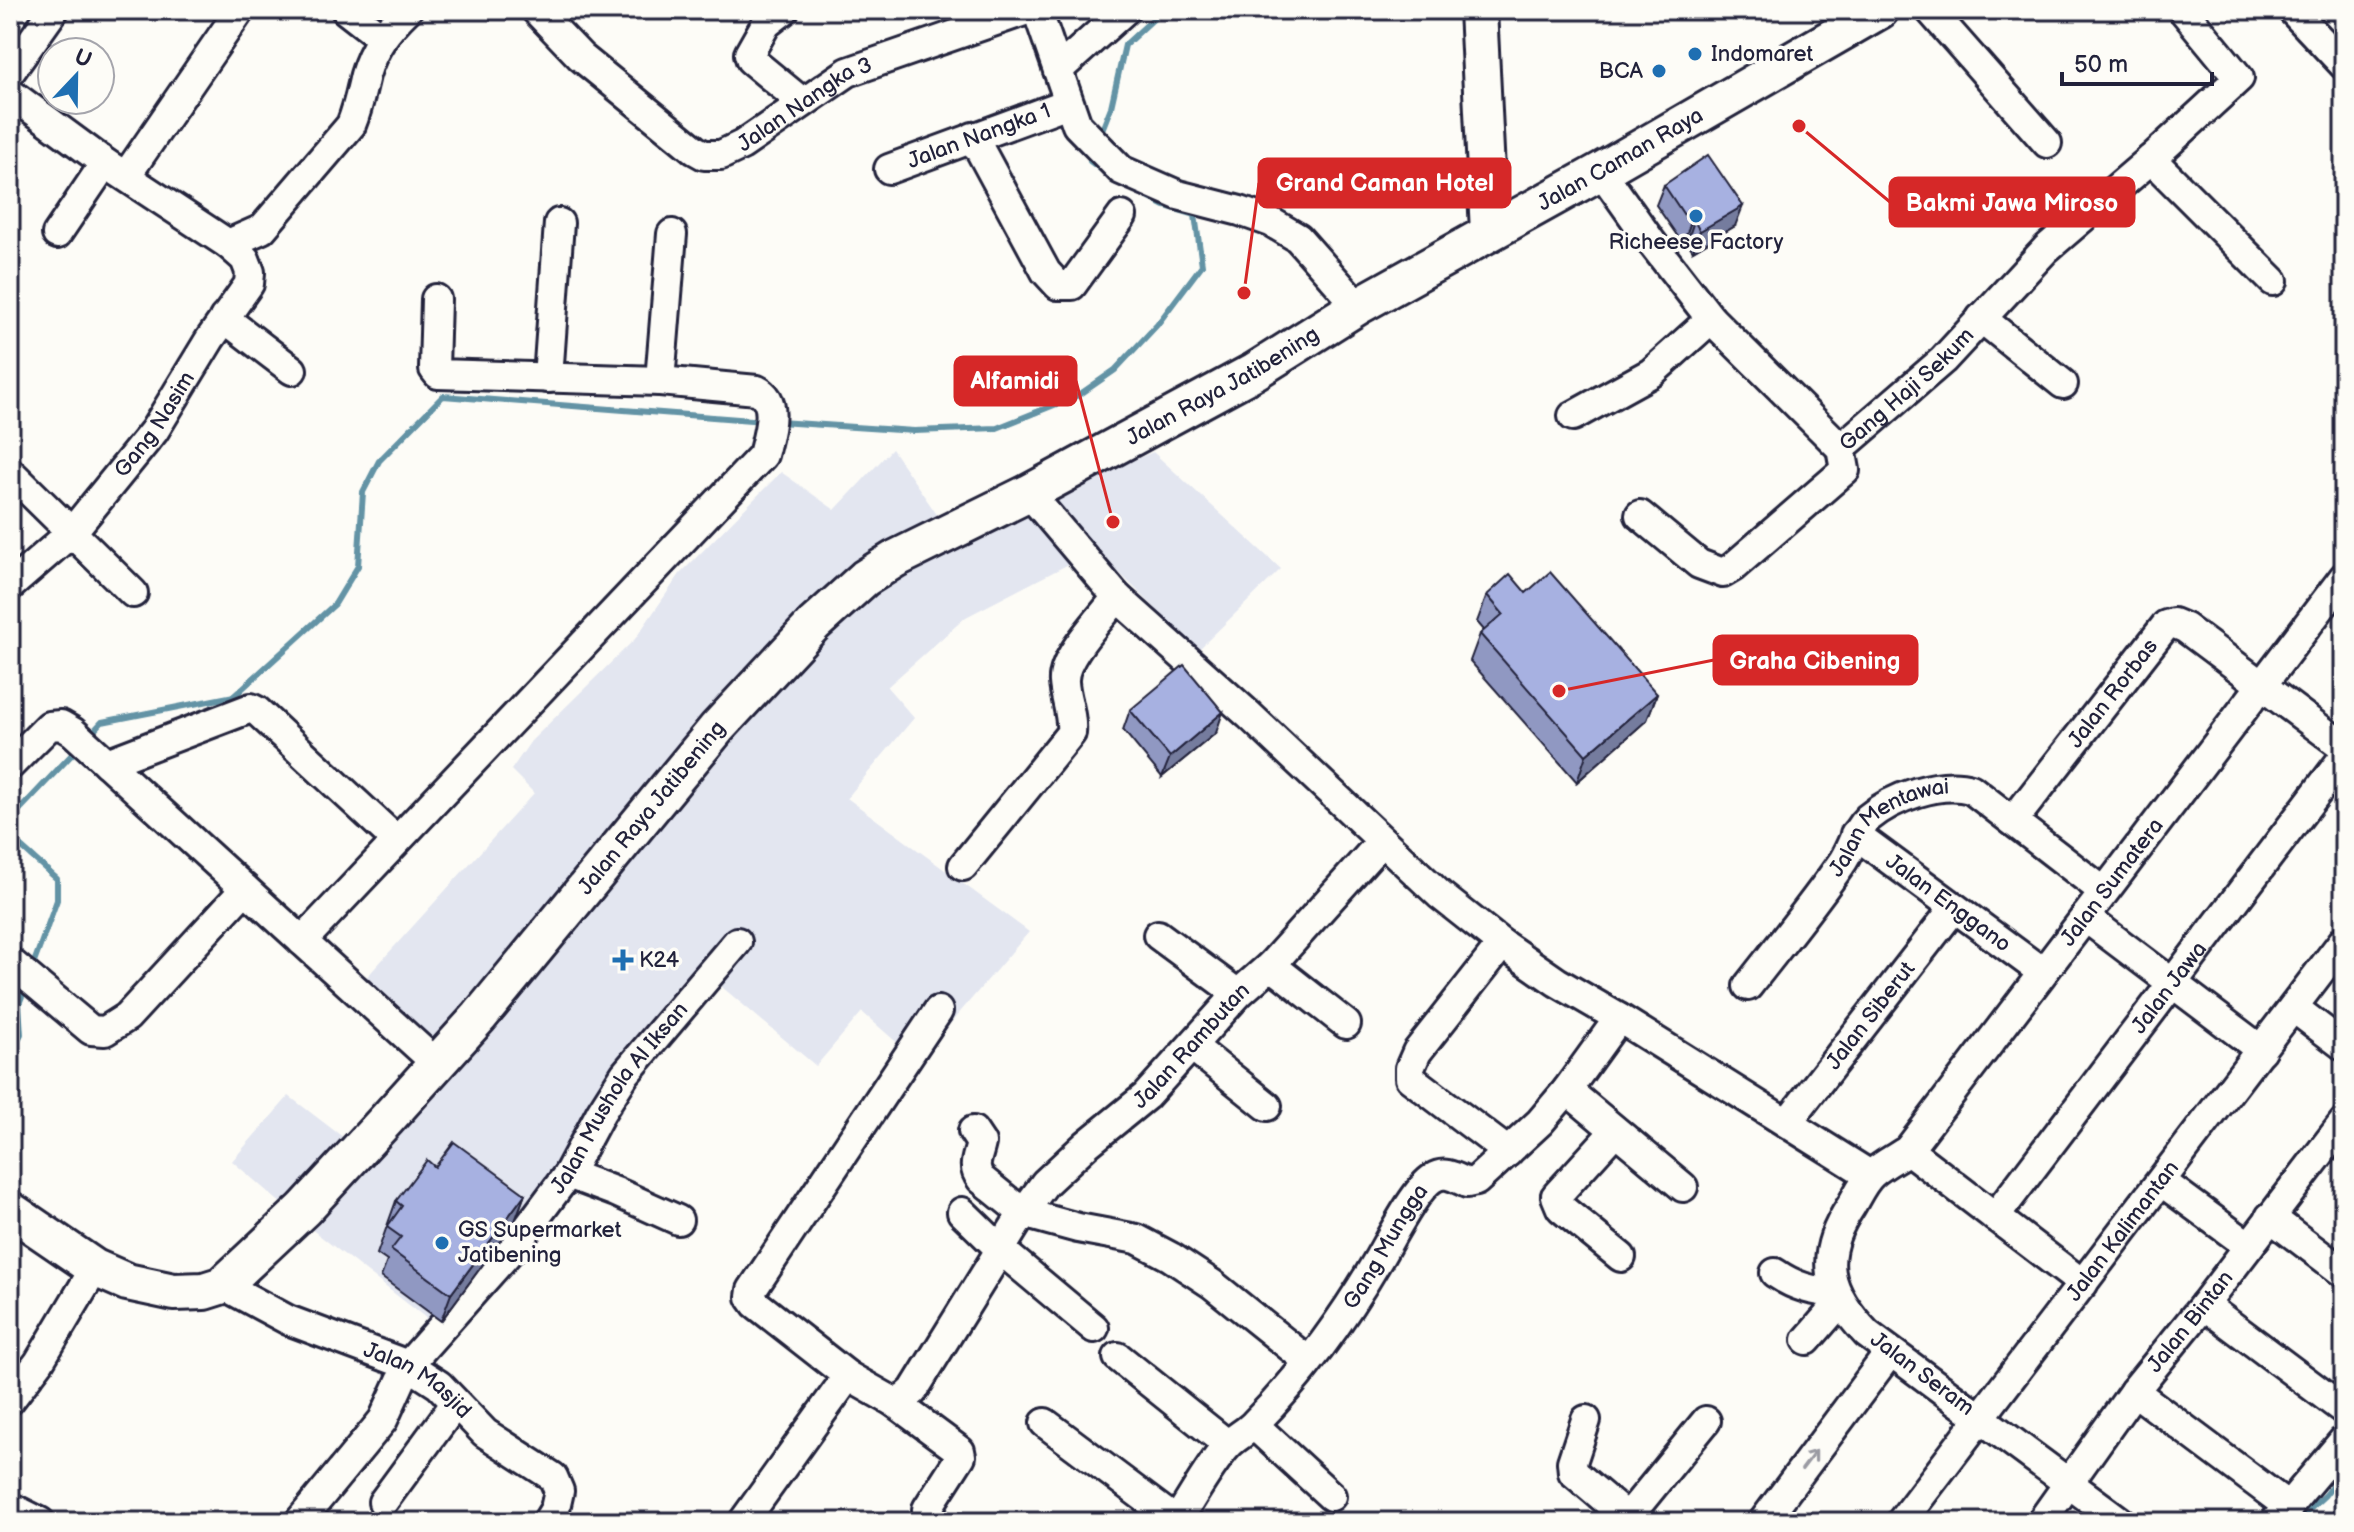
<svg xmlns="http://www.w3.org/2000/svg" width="2354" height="1532" font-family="'Balsamiq Sans',sans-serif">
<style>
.built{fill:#e3e6f0}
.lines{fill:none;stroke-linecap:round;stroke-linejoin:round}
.stream{stroke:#6393a5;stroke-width:6}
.minor-casing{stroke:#22223b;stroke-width:34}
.major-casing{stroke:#22223b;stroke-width:42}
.minor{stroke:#fdfcf7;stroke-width:28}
.major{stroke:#fdfcf7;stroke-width:36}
.wall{fill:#9098c2;stroke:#22223b;stroke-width:2}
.shaded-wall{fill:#757c9e;stroke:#22223b;stroke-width:2}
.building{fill:#a7b1e1;stroke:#22223b;stroke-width:2}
.oneway{stroke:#9a9aa2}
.poi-dot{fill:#1f6fb2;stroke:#fdfcf7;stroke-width:3}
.labels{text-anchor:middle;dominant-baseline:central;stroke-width:7;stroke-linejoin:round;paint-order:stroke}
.poi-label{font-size:22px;fill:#22223b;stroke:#fdfcf7;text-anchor:start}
.street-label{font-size:22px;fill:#22223b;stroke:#fdfcf7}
.leader{fill:none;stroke:#d62828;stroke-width:3}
.callout-dot{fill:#d62828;stroke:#fdfcf7;stroke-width:3}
.callout{fill:#d62828;stroke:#d62828;stroke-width:3}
.callout-label{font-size:24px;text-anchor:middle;font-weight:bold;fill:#fff}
</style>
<rect width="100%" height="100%" fill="#fdfcf7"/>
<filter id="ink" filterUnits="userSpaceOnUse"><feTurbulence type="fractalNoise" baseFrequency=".0125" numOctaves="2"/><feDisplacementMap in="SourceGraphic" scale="16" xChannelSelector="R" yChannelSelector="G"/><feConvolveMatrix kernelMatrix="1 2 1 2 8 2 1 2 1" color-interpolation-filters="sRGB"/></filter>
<g filter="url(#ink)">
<path class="built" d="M 892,449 L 953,538 L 1153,452 L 1281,569 L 1198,650 L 1096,550 L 966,617 L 887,687 L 914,718 L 847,798 L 1029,932 L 918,1061 L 862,1012 L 816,1066 L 716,982 L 634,1083 L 583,1177 L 435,1325 L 306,1225 L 232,1161 L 289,1096 L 348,1141 L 428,1071 L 354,991 L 534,793 L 511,770 L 531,741 L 635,639 L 680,574 L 781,472 L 835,510 Z"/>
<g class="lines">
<path class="stream" d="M 1100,135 L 1111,107 L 1125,45 L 1163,10
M 1093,153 L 1090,161 L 1106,173
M 779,422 L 914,431 L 997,428 L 1079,395 L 1115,370 L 1157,325 L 1202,265 L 1195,215 L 1165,206 L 1144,195
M 89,736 L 102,722 L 234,696 L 335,604 L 358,566 L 363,492 L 379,461 L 443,396 L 764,421
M 10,820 L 79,747
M 10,834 L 11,838 L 57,879 L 57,900 L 32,968
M 10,1055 L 21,1034 L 19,1004 L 26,986
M 2296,1522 L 2325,1495 L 2344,1470"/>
<defs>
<g id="minor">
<path d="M 346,10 L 382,38"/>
<path id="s1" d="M 536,10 L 581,57 L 695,150 L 704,155 L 721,155 L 742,145 L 848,72 L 1027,10"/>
<path d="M 784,10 L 766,24 L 749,54 L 751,60 L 802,102"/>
<path d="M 1037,10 L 1077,125 L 1121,170 L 1178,195 L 1240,211 L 1271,222 L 1298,238 L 1358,306"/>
<path d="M 1930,10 L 2047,143"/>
<path d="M 2292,10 L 2344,65"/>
<path d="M 1058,70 L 1125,10"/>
<path d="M 10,72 L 54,10"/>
<path d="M 10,93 L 105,163 L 228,244 L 262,229 L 351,125 C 358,108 361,92 365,75 C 373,48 387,29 407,10"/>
<path d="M 973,137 L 1046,272 L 1058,285 L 1072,285 L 1122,216"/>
<path d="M 2151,159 L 2273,281"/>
<path id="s2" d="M 889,169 L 1068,103"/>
<path d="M 1601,171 L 1652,243 L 1711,319 L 1841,448"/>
<path d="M 126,176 L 240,10"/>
<path d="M 57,234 L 105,163"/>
<path d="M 224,318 L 292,370"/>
<path d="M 1981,318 L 2063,384"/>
<path d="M 548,378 L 559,223"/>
<path d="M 660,381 L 672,234"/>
<path d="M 1573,416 L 1651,373 L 1711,319"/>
<path id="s3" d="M 1841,448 L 1943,360 L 2046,249 L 2151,159 L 2239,78 L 2183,10"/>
<path d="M 10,472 L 133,593"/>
<path d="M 1029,493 L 1117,597 L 1249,715 L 1440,895 L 1502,944 L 1557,982 L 1619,1018 L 1870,1175"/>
<path d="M 1640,515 L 1699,564 L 1723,573 L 1733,567 L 1845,470 L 1841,448"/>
<path id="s4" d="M 10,586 L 72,532 L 154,431 L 210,339 L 249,284 L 250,272 L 245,259 L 228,244"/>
<path d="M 107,763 L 251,708 L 257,711 L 396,840"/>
<path d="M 10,765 L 49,726 L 61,725 L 73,732 L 437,1064"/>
<path id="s5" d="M 2013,821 L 2166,625 L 2173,623 L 2185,628 L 2344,747"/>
<path id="s6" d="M 1855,834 L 2042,972"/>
<path d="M 963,866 L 1071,733 C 1073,715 1065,699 1064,682 C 1062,657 1102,618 1117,597"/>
<path d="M 2085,917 L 2261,1050"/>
<path d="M 1158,935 L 1238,994"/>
<path d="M 302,941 L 763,455 C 768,434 780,401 757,390 L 660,381 L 438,374 L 434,369 L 436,299"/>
<path d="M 1502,944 L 1417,1052 L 1410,1068 L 1410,1078 L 1508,1152"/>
<path d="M 10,962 L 91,1030 L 105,1031 L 127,1017 L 245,889"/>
<path d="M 1271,965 L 1346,1024"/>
<path id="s7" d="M 1748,986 C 1779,946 1812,906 1841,864 C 1852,849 1854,831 1868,818 C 1893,797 1940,780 1971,789 L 2103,891"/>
<path d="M 2294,1008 L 2344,1046"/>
<path d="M 1192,1046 L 1267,1106"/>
<path d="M 1567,1090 L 1683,1187"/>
<path id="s8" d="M 1787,1123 L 1954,908"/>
<path d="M 973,1131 L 981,1143 C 978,1158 971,1166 981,1179 L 1023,1213 L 1078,1228 L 1137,1239 L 1171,1257 L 1212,1284 L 1308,1361"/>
<path d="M 1615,1131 L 1556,1196 L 1561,1208 L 1621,1257"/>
<path d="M 1908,1150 L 2083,1284"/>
<path d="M 568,1174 L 616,1192 L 678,1220"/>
<path d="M 2162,1182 L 2249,1246"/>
<path d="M 962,1212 L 1002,1251 L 1094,1328"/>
<path id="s9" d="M 1995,1217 L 2344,757"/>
<path d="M 2270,1217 L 2344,1273"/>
<path d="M 1775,1273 C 1794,1286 1812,1292 1835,1292"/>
<path id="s10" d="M 223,1285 L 288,1320 L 408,1365 L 439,1385 L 485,1433 L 553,1477 L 559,1491 L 555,1509 L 547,1522"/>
<path d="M 2204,1305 L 2344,1410"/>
<path d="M 1807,1340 L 1840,1302"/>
<path d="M 1118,1357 L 1228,1445"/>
<path d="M 848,1376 L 756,1304 L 751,1297 L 752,1290 L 938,1011"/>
<path d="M 2134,1391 L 2289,1507"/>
<path d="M 10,1400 L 39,1362 L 95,1268"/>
<path id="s11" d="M 894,1402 L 904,1399 L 913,1391 L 1023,1213 L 1045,1183 L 1087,1144 L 1146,1096 L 1238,994 L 1271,965 L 1382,841"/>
<path d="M 1586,1420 L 1572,1462 L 1573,1472 L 1632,1522"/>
<path d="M 1045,1423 L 1176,1521"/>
<path d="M 1254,1425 L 1331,1496"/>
<path d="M 383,1502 L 455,1404"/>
<path d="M 10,1507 L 40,1522"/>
<path d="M 1627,1518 L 1706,1421"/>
<path id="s12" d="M 299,1522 L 383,1420 L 408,1365 L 515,1245 L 568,1174 L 601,1112 L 625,1074 L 737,942"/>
<path d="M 743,1522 L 848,1376 L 894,1402 L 960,1451 L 961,1456 L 927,1509 L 927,1513 L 937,1522"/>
<path id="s13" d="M 1176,1522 C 1193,1497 1207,1469 1227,1446 C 1235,1437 1247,1432 1255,1423 C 1303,1375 1345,1316 1379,1258 C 1390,1239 1416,1188 1433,1178 C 1445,1170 1456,1178 1467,1183 L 1476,1181 L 1540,1122 L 1567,1090 L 1619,1018"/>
<path d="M 1763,1522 L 1890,1352"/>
<path id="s14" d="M 1901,1522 L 2344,940"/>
<path id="s15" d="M 2041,1522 L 2134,1391 L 2204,1305 L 2344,1122"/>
<path id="s16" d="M 2121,1522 L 1867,1334 C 1826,1291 1817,1257 1851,1206 C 1857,1196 1863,1182 1872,1174 C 1882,1165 1896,1158 1908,1150 L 2344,577"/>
<path d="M 2275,1522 L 2344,1440"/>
</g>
<g id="major">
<path d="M 1478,10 L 1489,232"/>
<path id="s17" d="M 10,1210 L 95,1268 L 127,1282 L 174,1292 L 204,1291 L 223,1285 L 304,1209 L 387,1119 L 479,1017 L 717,728 L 814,624 L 865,578 L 895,559 L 1029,493 L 1255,371 L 1358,306 L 1601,171 L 1880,10"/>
</g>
</defs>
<use href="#minor" class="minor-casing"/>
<use href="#major" class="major-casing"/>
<use href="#minor" class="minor"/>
<use href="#major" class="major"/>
</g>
<path class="wall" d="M 1664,185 L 1735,226 L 1693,251 L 1687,242 L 1683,244 L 1656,205 Z
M 1526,593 L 1657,694 L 1647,720 L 1577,782 L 1470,661 L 1480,634 L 1484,630 L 1477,622 L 1487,595 Z
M 1130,710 L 1216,733 L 1162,777 L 1123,730 Z
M 435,1167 L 525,1194 L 515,1221 L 441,1321 L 381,1277 L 387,1261 L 377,1254 L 396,1201 Z"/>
<path class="shaded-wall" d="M 1743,206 L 1735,226 L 1693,251 L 1700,231 Z
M 1694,221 L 1687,242 L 1683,244 L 1690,224 Z
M 1657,694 L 1647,720 L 1577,782 L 1586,755 Z
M 1223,712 L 1216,733 L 1162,777 L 1170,757 Z
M 525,1194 L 515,1221 L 441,1321 L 451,1294 Z"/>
<path class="building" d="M 1708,155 L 1743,206 L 1700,231 L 1694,221 L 1690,224 L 1664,185 Z
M 1550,572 L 1657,694 L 1586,755 L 1480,634 L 1503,614 L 1487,595 L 1510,574 L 1526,593 Z
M 1184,665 L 1223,712 L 1170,757 L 1130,710 Z
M 454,1142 L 525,1194 L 451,1294 L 391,1250 L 401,1237 L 387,1227 L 402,1206 L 396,1201 L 427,1160 L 435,1167 Z"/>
<defs><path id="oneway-shaft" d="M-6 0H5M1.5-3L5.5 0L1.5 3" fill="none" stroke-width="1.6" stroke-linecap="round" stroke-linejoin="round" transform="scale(2)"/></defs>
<use class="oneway" href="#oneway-shaft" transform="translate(1809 1460) rotate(-53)"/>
</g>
<g class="poi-dot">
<circle cx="1695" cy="54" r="8"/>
<circle cx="1659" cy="71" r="8"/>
<circle cx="1696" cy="216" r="8"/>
<path d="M619 948h8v8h8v8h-8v8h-8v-8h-8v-8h8z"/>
<circle cx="442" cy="1243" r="8"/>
</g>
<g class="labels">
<g class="poi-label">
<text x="1711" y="54">Indomaret</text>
<text x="1643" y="71" text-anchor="end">BCA</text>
<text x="1696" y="242" text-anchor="middle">Richeese Factory</text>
<text x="639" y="960">K24</text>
<text x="458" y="1230">GS Supermarket<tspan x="458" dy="25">Jatibening</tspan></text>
</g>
<g class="street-label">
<text stroke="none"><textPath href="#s1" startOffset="338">Jalan Nangka 3</textPath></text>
<text stroke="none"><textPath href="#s2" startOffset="96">Jalan Nangka 1</textPath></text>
<text stroke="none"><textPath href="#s17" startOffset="2056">Jalan Caman Raya</textPath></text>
<text stroke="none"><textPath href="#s3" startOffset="88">Gang Haji Sekum</textPath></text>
<text stroke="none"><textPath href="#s17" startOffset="1598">Jalan Raya Jatibening</textPath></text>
<text stroke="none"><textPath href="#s4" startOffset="218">Gang Nasim</textPath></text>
<text stroke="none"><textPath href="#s5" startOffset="162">Jalan Rorbas</textPath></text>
<text stroke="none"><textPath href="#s17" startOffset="878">Jalan Raya Jatibening</textPath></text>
<text stroke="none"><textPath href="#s7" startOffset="218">Jalan Mentawai</textPath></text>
<text stroke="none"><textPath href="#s16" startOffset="878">Jalan Sumatera</textPath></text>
<text stroke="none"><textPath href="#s6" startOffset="116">Jalan Enggano</textPath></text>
<text stroke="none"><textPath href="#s9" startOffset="288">Jalan Jawa</textPath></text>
<text stroke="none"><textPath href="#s8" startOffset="136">Jalan Siberut</textPath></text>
<text stroke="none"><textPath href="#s11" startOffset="470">Jalan Rambutan</textPath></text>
<text stroke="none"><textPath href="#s12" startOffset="534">Jalan Mushola Al Iksan</textPath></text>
<text stroke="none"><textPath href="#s14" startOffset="366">Jalan Kalimantan</textPath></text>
<text stroke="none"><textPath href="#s13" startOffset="348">Gang Mungga</textPath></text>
<text stroke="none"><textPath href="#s15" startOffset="250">Jalan Bintan</textPath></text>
<text transform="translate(1922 1374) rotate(37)">Jalan Seram</text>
<text stroke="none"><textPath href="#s10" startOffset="218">Jalan Masjid</textPath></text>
</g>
</g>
<path class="leader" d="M1244 293L1259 183M1799 126L1890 202M1113 522L1076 381M1559 691L1714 660"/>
<g class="callout-dot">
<circle cx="1244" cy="293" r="8"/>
<circle cx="1799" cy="126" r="8"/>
<circle cx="1113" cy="522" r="8"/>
<circle cx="1559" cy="691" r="8"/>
</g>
<g class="callout">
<rect x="1259" y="159" width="251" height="48" rx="8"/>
<rect x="1890" y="178" width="244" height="48" rx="8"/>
<rect x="955" y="357" width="121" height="48" rx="8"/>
<rect x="1714" y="636" width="203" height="48" rx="8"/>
</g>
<g class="callout-label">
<text x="1385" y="191">Grand Caman Hotel</text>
<text x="2012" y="211">Bakmi Jawa Miroso</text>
<text x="1015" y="389">Alfamidi</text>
<text x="1815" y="669">Graha Cibening</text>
</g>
<rect width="2354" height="1532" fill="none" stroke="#fdfcf7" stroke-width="40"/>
<rect x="20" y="20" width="2314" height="1492" fill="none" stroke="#22223b" stroke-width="3" filter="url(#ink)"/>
<g transform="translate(76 76) rotate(22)"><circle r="38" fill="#fdfcf7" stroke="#a5a5ac" stroke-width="2"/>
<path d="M0-6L14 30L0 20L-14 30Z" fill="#1f6fb2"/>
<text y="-12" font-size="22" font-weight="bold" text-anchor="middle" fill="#22223b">U</text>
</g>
<path d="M2062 72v12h150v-12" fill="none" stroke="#22223b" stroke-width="4"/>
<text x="2074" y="72" font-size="24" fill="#22223b" stroke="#fdfcf7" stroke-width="6" paint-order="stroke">50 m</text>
</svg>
